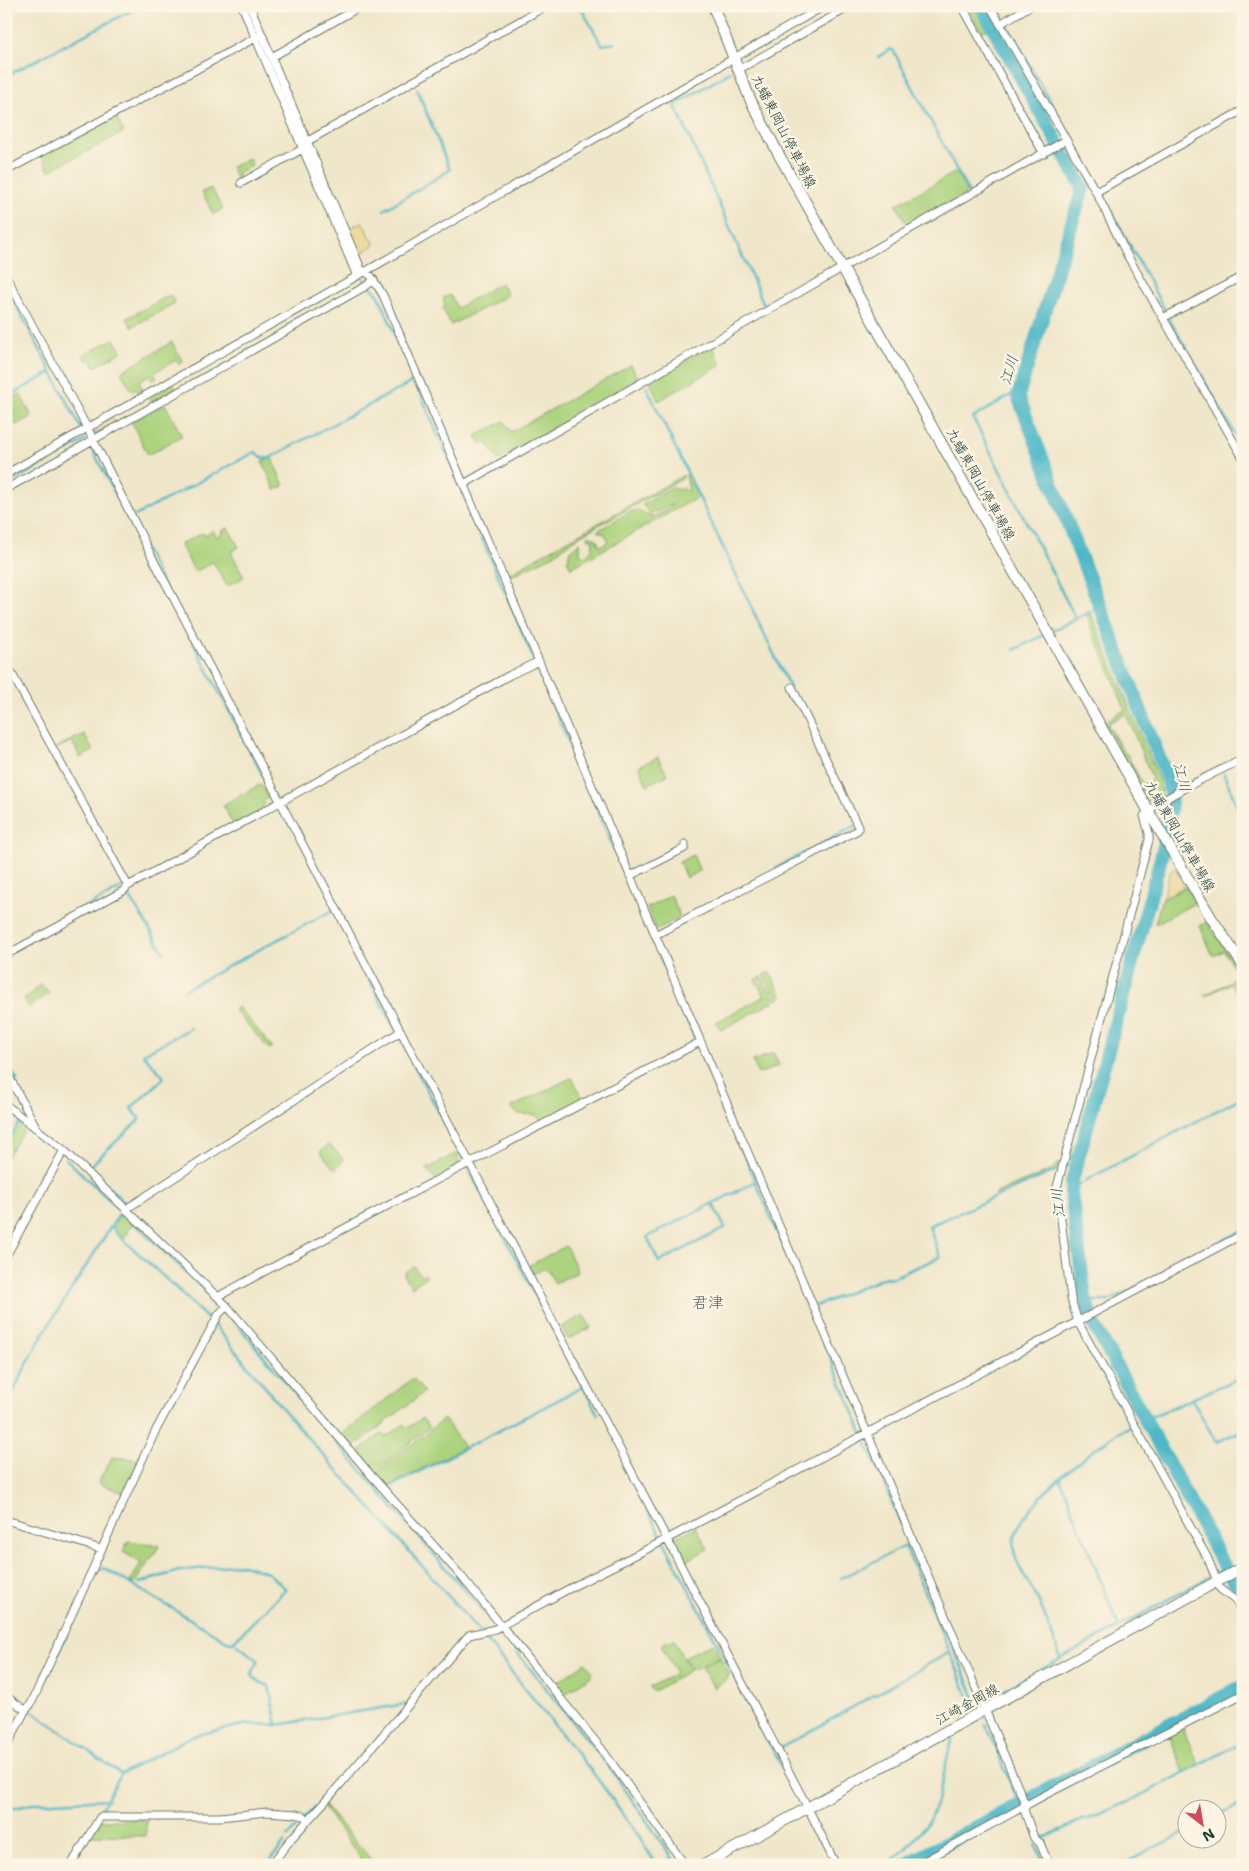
<svg xmlns="http://www.w3.org/2000/svg" width="1249" height="1871" font-family="'Shantell Sans','Klee One',sans-serif">
<style>
.green{fill:#acd37d;stroke:#668858;fill-rule:evenodd}
.sand{fill:#eeda9e;stroke:#868c69}
.lines{fill:none;stroke-linecap:round;stroke-linejoin:round}
.stream{stroke:#4bb7c7;stroke-width:2.5}
.river{stroke:#4bb7c7;stroke-width:14}
.minor-casing{stroke:#687868;stroke-width:9}
.secondary-casing{stroke:#687868;stroke-width:12}
.minor{stroke:#fff;stroke-width:7}
.secondary{stroke:#fff;stroke-width:10}
.labels{text-anchor:middle;dominant-baseline:central;stroke-width:5;stroke-linejoin:round;paint-order:stroke}
.street-label{font-size:14px;fill:#1f3d34;stroke:#fcf5e5}
.water-label{font-size:15px;font-style:italic;fill:#2a5c59;stroke:#fcf5e5}
.quarter-label{font-size:16px;fill:#5d5f61;stroke:#fcf5e5}
</style>
<rect width="100%" height="100%" fill="#fcf5e5"/>
<filter id="ink" filterUnits="userSpaceOnUse"><feTurbulence type="fractalNoise" baseFrequency=".02" numOctaves="2"/><feDisplacementMap in="SourceGraphic" scale="10" xChannelSelector="R" yChannelSelector="G"/><feConvolveMatrix kernelMatrix="1 2 1 2 8 2 1 2 1" color-interpolation-filters="sRGB"/></filter>
<filter id="wash" filterUnits="userSpaceOnUse"><feTurbulence type="fractalNoise" baseFrequency=".0096" numOctaves="4" result="noise"/><feDisplacementMap in="SourceGraphic" scale="20" xChannelSelector="R" yChannelSelector="G"/><feGaussianBlur stdDeviation="1.12" result="paint"/><feColorMatrix in="noise" values="0 0 0 0 0 0 0 0 0 0 0 0 0 0 0 0 0 1.4 0 .05"/><feComposite in="paint" operator="in"/></filter>
<g filter="url(#wash)">
<rect width="100%" height="100%" fill="#f0e6c9"/>
<path class="green" d="M 967,6 L 974,6 L 987,29 L 981,32 Z
M 115,115 L 124,132 L 49,171 L 41,154 Z
M 249,158 L 252,165 L 237,174 L 239,180 L 237,181 L 231,167 Z
M 956,172 L 967,193 L 908,226 L 896,205 Z
M 211,188 L 223,209 L 213,214 L 202,192 Z
M 501,283 L 508,295 L 451,325 L 443,309 L 445,305 L 443,298 L 450,295 L 457,308 Z
M 170,295 L 175,303 L 132,327 L 127,318 Z
M 114,339 L 121,352 L 95,367 L 91,359 L 87,361 L 83,355 Z
M 172,342 L 183,362 L 179,365 L 176,360 L 154,373 L 157,378 L 152,380 L 149,375 L 139,381 L 143,390 L 138,392 L 136,389 L 132,391 L 121,372 Z
M 712,345 L 721,365 L 658,401 L 650,381 Z
M 631,365 L 639,380 L 498,460 L 488,444 L 486,444 L 484,442 L 480,444 L 476,436 L 504,421 L 511,432 Z
M 173,383 L 176,389 L 152,402 L 148,397 Z
M 20,394 L 32,417 L 16,425 L 6,407 L 6,401 Z
M 165,404 L 182,436 L 148,455 L 133,425 L 133,421 Z
M 272,458 L 284,486 L 275,490 L 262,461 Z
M 687,474 L 698,497 L 571,568 L 567,560 L 569,557 L 569,552 L 580,542 L 580,552 L 584,556 L 592,550 L 593,540 L 589,539 L 588,537 L 589,535 L 597,539 L 599,546 L 605,544 L 608,540 L 605,534 L 597,531 L 631,511 L 640,510 L 645,515 L 653,517 L 669,509 L 673,504 L 651,514 L 642,505 L 673,488 L 680,490 L 684,488 L 687,491 L 689,490 L 686,477 Z
M 684,475 L 682,479 L 581,535 L 550,557 L 506,578 L 506,575 Z
M 228,528 L 239,547 L 231,552 L 244,577 L 227,586 L 213,562 L 195,572 L 180,544 L 203,533 L 205,536 L 213,530 L 217,537 L 223,533 L 222,531 Z
M 1091,613 L 1160,782 L 1161,798 L 1153,802 L 1148,801 L 1104,722 L 1125,710 L 1106,660 L 1093,633 L 1087,615 ZM 1126,714 L 1152,778 L 1147,783 L 1143,784 L 1141,781 L 1127,754 L 1124,753 L 1108,725 L 1110,722 Z
M 84,734 L 93,751 L 80,758 L 72,741 L 56,749 L 55,748 Z
M 658,757 L 667,775 L 647,785 L 639,766 Z
M 261,784 L 268,797 L 263,801 L 265,805 L 262,807 L 263,810 L 235,825 L 232,823 L 223,805 Z
M 693,855 L 700,871 L 686,878 L 679,862 Z
M 1186,887 L 1195,903 L 1155,924 L 1161,901 Z
M 671,895 L 680,917 L 656,930 L 647,908 Z
M 1207,922 L 1241,973 L 1240,995 L 1230,984 L 1204,996 L 1239,976 L 1224,951 L 1213,956 L 1200,926 Z
M 770,972 L 782,997 L 777,1000 L 764,975 Z
M 762,977 L 775,1001 L 721,1030 L 716,1022 L 765,996 L 755,980 Z
M 41,984 L 50,993 L 29,1007 L 24,1000 Z
M 238,1007 L 272,1047 L 269,1049 L 234,1010 Z
M 774,1053 L 779,1066 L 758,1074 L 753,1061 Z
M 571,1078 L 573,1079 L 584,1101 L 542,1122 L 536,1115 L 518,1114 L 510,1108 Z
M 20,1123 L 26,1127 L 6,1158 L 6,1144 Z
M 329,1144 L 344,1160 L 335,1169 L 320,1152 Z
M 459,1152 L 460,1154 L 457,1156 L 459,1165 L 435,1179 L 427,1169 Z
M 1060,1162 L 1057,1171 L 996,1197 L 996,1193 L 1052,1170 Z
M 121,1214 L 133,1224 L 126,1232 L 128,1233 L 123,1239 L 115,1231 L 113,1225 Z
M 566,1246 L 578,1272 L 555,1283 L 546,1268 L 532,1274 L 528,1266 Z
M 414,1266 L 421,1276 L 425,1274 L 427,1276 L 412,1287 L 405,1278 L 404,1273 Z
M 584,1315 L 591,1328 L 568,1339 L 561,1327 Z
M 413,1378 L 424,1392 L 358,1444 L 355,1446 L 352,1443 L 349,1444 L 341,1435 Z
M 422,1418 L 430,1427 L 374,1472 L 360,1455 L 362,1448 L 382,1434 L 386,1437 L 404,1424 L 408,1428 Z
M 444,1419 L 464,1447 L 387,1487 L 375,1474 Z
M 112,1457 L 142,1460 L 126,1494 L 98,1483 Z
M 696,1527 L 708,1549 L 684,1562 L 674,1542 L 674,1538 Z
M 128,1541 L 160,1545 L 134,1584 L 130,1582 L 141,1563 L 123,1552 Z
M 673,1639 L 690,1670 L 653,1692 L 650,1687 L 673,1675 L 675,1671 L 661,1645 Z
M 713,1643 L 720,1656 L 692,1670 L 684,1657 Z
M 720,1657 L 730,1674 L 726,1676 L 727,1679 L 714,1688 L 701,1667 Z
M 585,1663 L 593,1672 L 590,1677 L 562,1696 L 553,1685 Z
M 1183,1728 L 1199,1765 L 1184,1772 L 1169,1735 Z
M 324,1805 L 376,1865 L 365,1865 L 323,1806 Z
M 100,1820 L 146,1820 L 146,1836 L 91,1835 Z"/>
<path class="sand" d="M 362,222 L 375,245 L 358,255 L 348,229 Z
M 112,417 L 115,423 L 94,434 L 91,429 Z
M 1175,868 L 1185,886 L 1162,899 L 1170,873 Z"/>
<g class="lines">
<path class="stream" d="M 246,6 L 269,59
M 580,6 L 602,45 L 614,43
M 996,6 L 1102,193 L 1171,322 L 1243,448
M 878,57 L 891,49 L 893,50 L 969,193
M 732,71 L 675,105 L 766,309
M 6,76 L 140,6
M 1029,121 L 1046,150
M 384,210 L 450,170 L 417,89
M 361,276 L 379,296 L 975,1698
M 6,285 L 81,428
M 646,386 L 790,688
M 1019,390 L 973,418 L 1076,619 L 1100,607
M 6,398 L 52,372
M 91,447 L 265,780
M 6,485 L 114,424
M 135,516 L 255,452 L 260,456 L 268,459 L 414,381
M 1053,630 L 1076,619
M 1014,650 L 1044,635
M 1224,764 L 1243,755
M 1224,774 L 1243,820
M 1170,786 L 1185,780 L 1193,781
M 776,868 L 855,826
M 127,892 L 164,953
M 58,923 L 123,887
M 353,949 L 598,1415
M 184,990 L 333,910
M 6,1061 L 17,1080 L 15,1082
M 6,1097 L 11,1089
M 11,1113 L 56,1150
M 6,1142 L 21,1121
M 66,1159 L 222,1306 L 312,1414 L 490,1619
M 1066,1166 L 1078,1160
M 1085,1181 L 1242,1097
M 1071,1189 L 1082,1183
M 713,1204 L 725,1228 L 659,1262 L 647,1237 L 755,1182
M 127,1205 L 88,1168 L 140,1119 L 131,1108 L 163,1079 L 163,1076 L 143,1054 L 191,1028
M 121,1212 L 112,1225 L 116,1233 L 176,1288 L 215,1326 L 292,1420 L 424,1568 L 482,1635 L 597,1778 L 639,1836 L 656,1865
M 1086,1301 L 1109,1301 L 1243,1230
M 816,1306 L 886,1277 L 892,1278 L 940,1257 L 929,1226 L 1057,1170
M 1192,1399 L 1243,1376
M 6,1406 L 28,1362 L 42,1336 L 112,1225
M 1146,1419 L 1192,1399 L 1215,1440 L 1217,1442 L 1243,1430
M 1138,1422 L 1145,1418
M 1060,1478 L 1119,1627
M 633,1482 L 798,1798
M 388,1488 L 583,1387
M 95,1569 L 101,1570 L 104,1568 L 227,1641 L 232,1642
M 1218,1572 L 1225,1568
M 841,1578 L 905,1546 L 971,1702 L 964,1706 L 966,1710
M 139,1583 L 179,1571 L 240,1564 L 268,1573 L 286,1589 L 233,1642
M 503,1635 L 613,1772 L 677,1865
M 236,1644 L 259,1661 L 252,1673 C 254,1683 261,1682 269,1686 L 277,1725 L 406,1704
M 1061,1659 C 1053,1639 1047,1618 1037,1598 C 1030,1583 1016,1567 1014,1550 C 1008,1511 1099,1443 1130,1426
M 44,1683 L 70,1627
M 988,1699 L 1209,1577
M 31,1709 L 32,1711 L 121,1774
M 986,1724 L 1020,1806
M 947,1725 L 945,1721 L 972,1707
M 779,1749 L 950,1652
M 6,1810 L 37,1803 L 108,1799
M 98,1815 L 121,1774 L 170,1748 L 192,1736 L 205,1733 L 248,1724 L 277,1725
M 1216,1816 L 1243,1803
M 810,1821 L 820,1841
M 288,1837 L 303,1819 L 315,1808
M 1042,1839 L 1084,1819 L 1086,1820 L 1128,1802 L 1243,1742
M 1036,1845 L 1045,1865
M 267,1865 L 285,1842
M 890,1865 C 893,1858 898,1856 903,1851 C 911,1843 920,1834 926,1825 C 943,1799 943,1768 952,1739 L 951,1737
M 1121,1865 L 1186,1832"/>
<path class="river" d="M 981,6 L 1083,188 L 1018,396 L 1169,783 L 1171,803 L 1164,847 L 1072,1181 L 1071,1193 L 1085,1297 L 1092,1321 L 1225,1568 L 1236,1583 L 1243,1596
M 905,1865 L 1243,1686"/>
</g>
</g>
<g filter="url(#ink)">
<g class="lines">
<defs>
<path id="minor" d="M 242,6 L 357,276
M 250,6 L 359,264 L 361,269 L 371,276 L 383,295 L 1026,1806
M 962,6 L 1044,154
M 990,6 L 1096,192 L 1127,255 L 1243,458
M 1000,24 L 1030,6
M 272,57 L 361,6
M 738,70 L 851,6
M 308,141 L 546,6
M 6,171 L 259,36
M 241,183 L 306,147
M 1096,192 L 1243,110
M 6,276 L 92,437 L 152,557 L 808,1808 L 836,1865
M 1163,318 L 1243,276
M 6,474 L 375,266 L 824,6
M 464,484 L 1066,140
M 6,489 L 366,286 L 374,280
M 6,663 L 128,886
M 1243,759 C 1221,770 1157,799 1144,816 L 1149,833 L 1149,840 L 1057,1187 L 1071,1299 L 1078,1322 L 1208,1559 L 1220,1589 L 1236,1601 L 1243,1614
M 630,876 L 685,848 L 685,844
M 655,935 L 858,830 L 858,827 L 792,687
M 6,955 L 123,891 L 128,886 L 510,675 L 539,661
M 6,1071 L 35,1125
M 6,1105 L 64,1150 L 227,1306 L 370,1474 L 462,1577 L 601,1748 L 685,1865
M 126,1209 L 401,1031
M 6,1256 L 64,1150
M 219,1296 L 349,1226 L 700,1042
M 6,1520 L 101,1549
M 6,1696 L 25,1710
M 6,1748 L 25,1711 L 31,1704 L 156,1430 L 219,1314 L 227,1306
M 1023,1807 L 1034,1838 L 1040,1843 L 1049,1865
M 71,1865 L 100,1817 L 220,1817 L 267,1812 L 296,1814 L 304,1816 L 307,1820
M 271,1865 L 291,1839 L 331,1795 L 469,1635 L 495,1629 L 574,1586 L 665,1540 L 1243,1234
M 917,1865 L 1043,1796 L 1243,1694"/>
<path id="secondary" d="M 713,6 L 750,99 L 779,155 L 1153,819 L 1212,919 L 1243,965
M 704,1865 L 1243,1567"/>
</defs>
<use href="#minor" class="minor-casing"/>
<use href="#secondary" class="secondary-casing"/>
<use href="#minor" class="minor"/>
<use href="#secondary" class="secondary"/>
</g>
</g>
<g class="labels">
<g class="street-label">
<text transform="translate(784 131) rotate(63)">九蟠東岡山停車場線</text>
<text transform="translate(981 484) rotate(61)">九蟠東岡山停車場線</text>
<text transform="translate(1180 836) rotate(60)">九蟠東岡山停車場線</text>
<text transform="translate(967 1704) rotate(-29)">江崎金岡線</text>
</g>
<g class="water-label">
<text transform="translate(1009 370) rotate(-73)">江川</text>
<text transform="translate(1182 777) rotate(76)">江川</text>
<text transform="translate(1058 1203) rotate(-96)">江川</text>
</g>
<g class="quarter-label">
<text x="708" y="1302">君津</text>
</g>
</g>
<rect width="1249" height="1871" fill="none" stroke="#fcf5e5" stroke-width="25"/>
<g transform="translate(1202 1824) rotate(149)"><circle r="24" fill="#fcf5e5" stroke="#a4ab9e"/>
<path d="M0-4L9 19L0 12L-9 19Z" fill="#d1495b"/>
<text y="-8" font-size="14" font-weight="bold" text-anchor="middle" fill="#1f3d34">N</text>
</g>
</svg>
